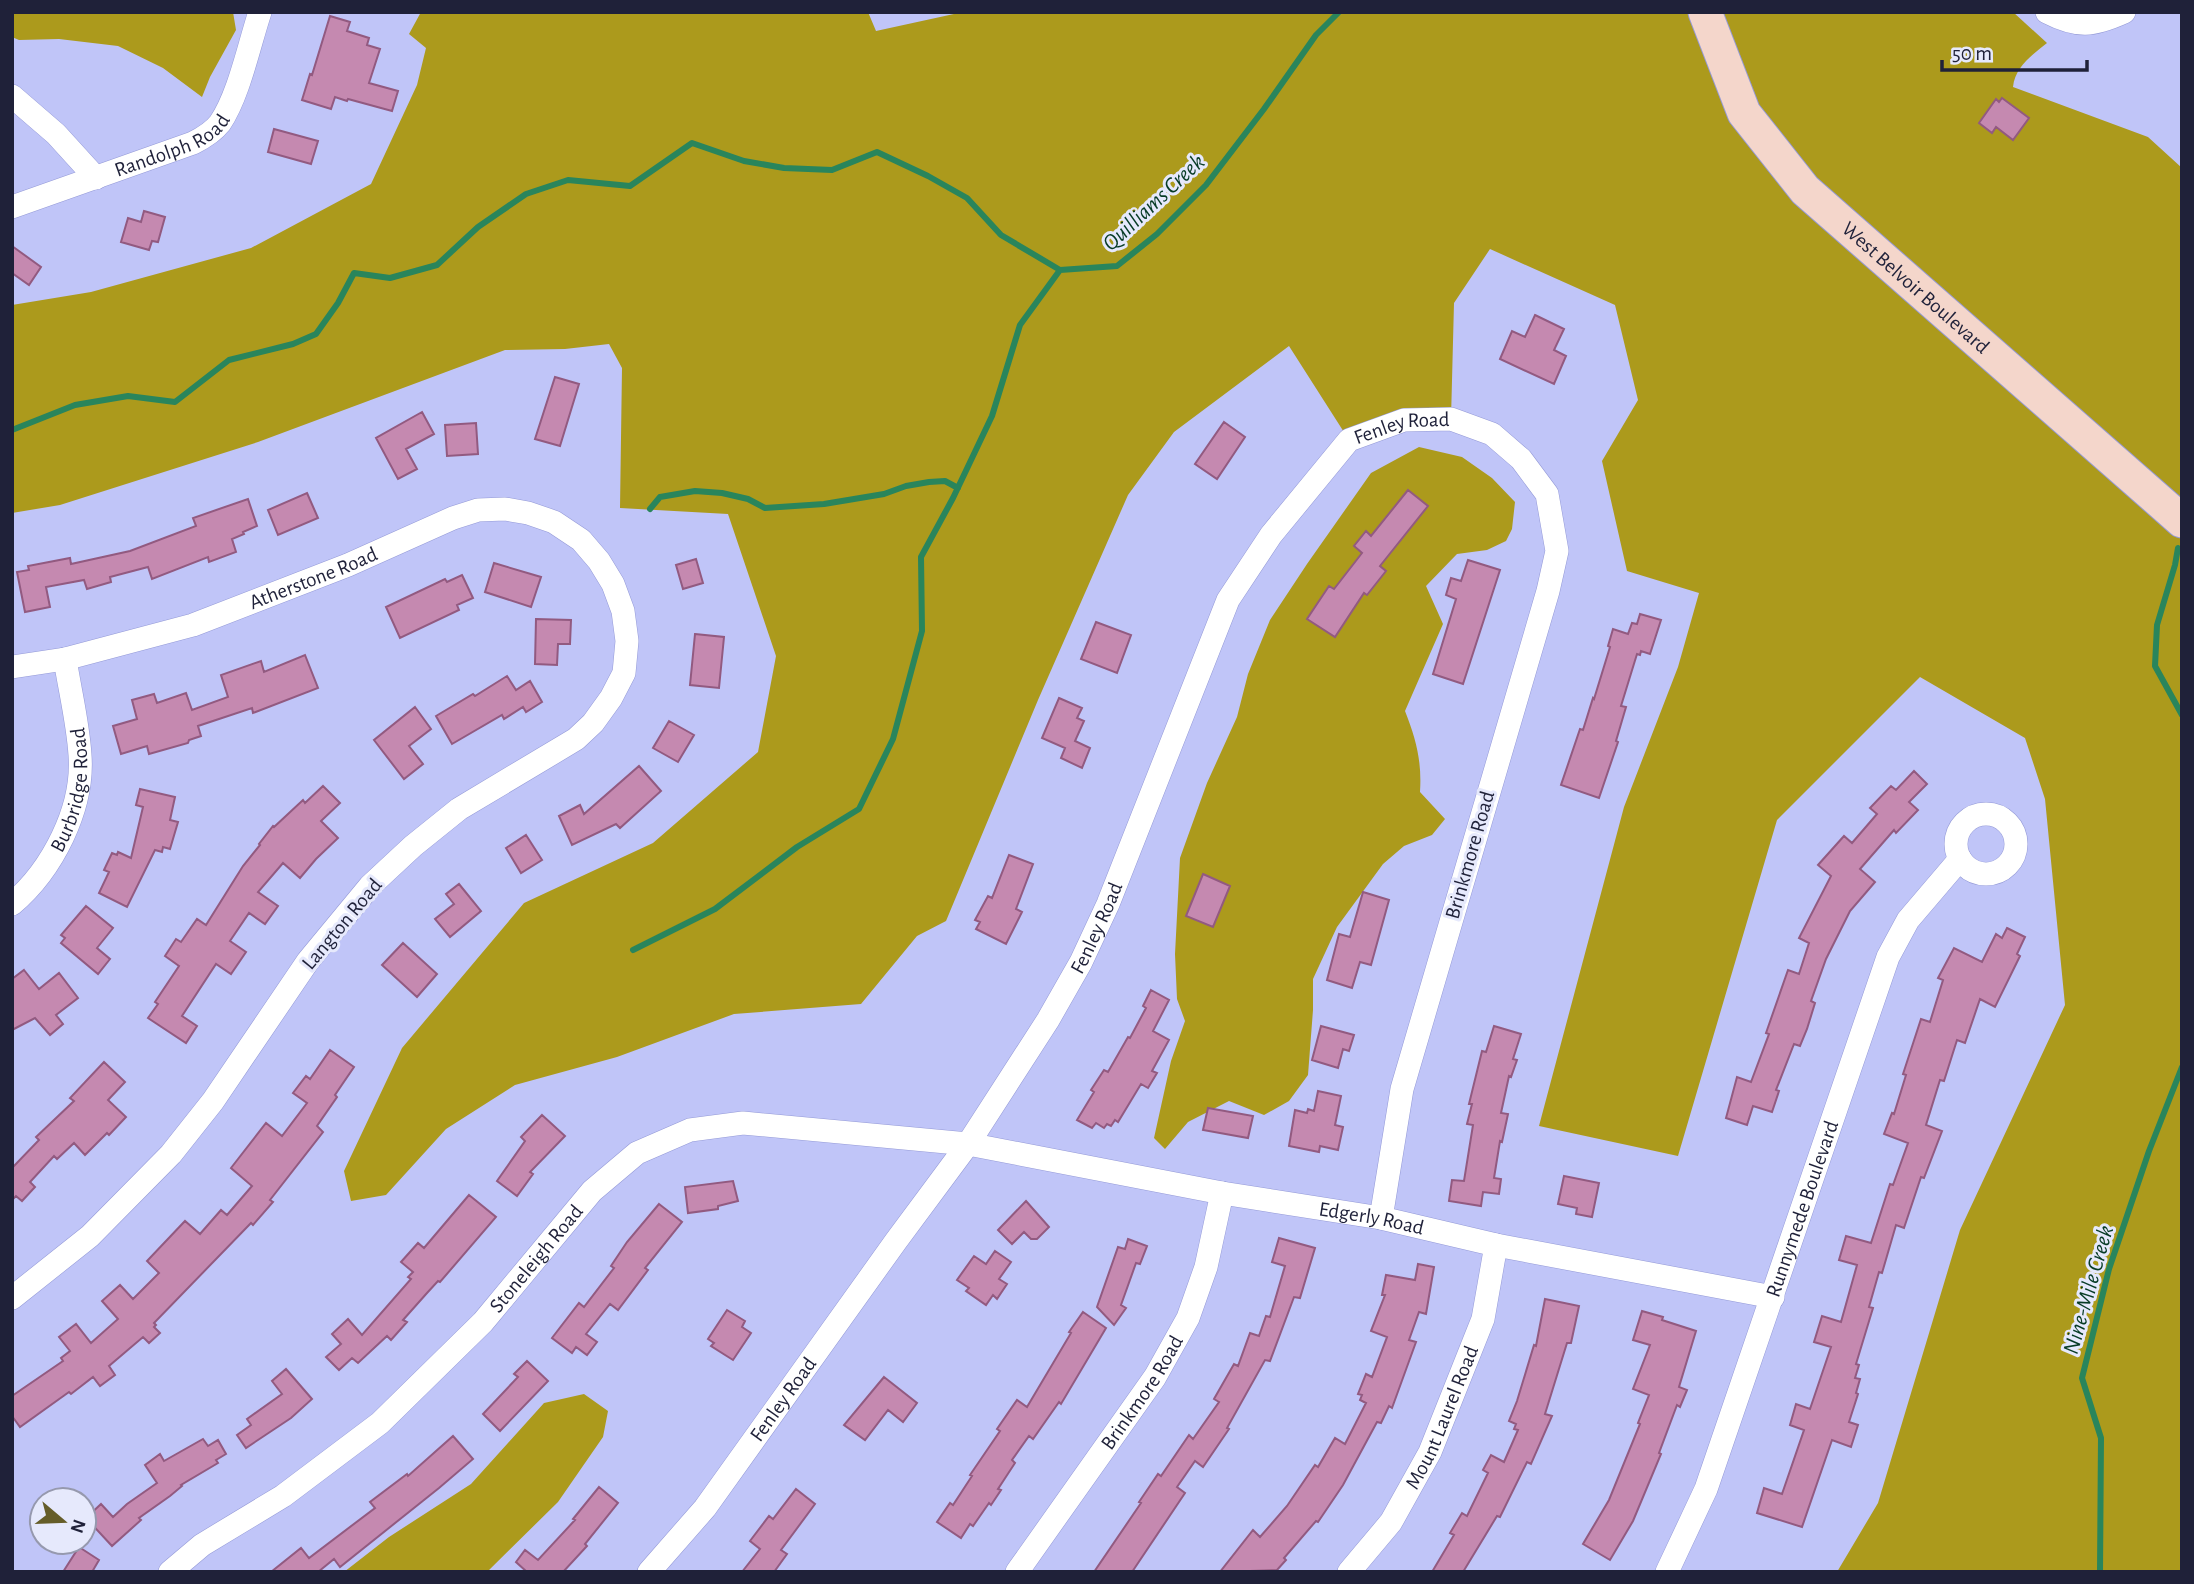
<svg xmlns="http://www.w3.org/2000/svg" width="2194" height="1584" font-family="'Alegreya Sans',sans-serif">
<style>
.forest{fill:#ac9a1c}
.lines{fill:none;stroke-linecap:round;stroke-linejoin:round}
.stream{stroke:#29855c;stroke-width:6}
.building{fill:#c589b0;stroke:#925a80;stroke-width:2}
.street-casing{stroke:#949ad7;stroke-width:24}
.secondary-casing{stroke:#949ad7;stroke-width:35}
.street{stroke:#fff;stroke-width:23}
.secondary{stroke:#f4d6cb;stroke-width:33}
.labels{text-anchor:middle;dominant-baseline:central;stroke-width:6;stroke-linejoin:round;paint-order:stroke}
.street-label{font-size:21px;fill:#1f2139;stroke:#e6e9fc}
.water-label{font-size:23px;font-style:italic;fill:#073b25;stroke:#e6e9fc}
</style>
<rect width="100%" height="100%" fill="#c0c5f8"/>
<path class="forest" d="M 12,12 L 233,12 L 236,30 L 210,77 L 202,97 L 163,68 L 118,46 L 59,39 L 19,40 L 12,37 Z
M 421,12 L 868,12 L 876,31 L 963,12 L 2013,12 L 2047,43 C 2032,55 2015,67 2013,87 L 2148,137 L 2182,168 L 2182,1572 L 1837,1572 L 1878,1503 L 1960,1230 L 2065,1005 L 2045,799 L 2025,738 L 1920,677 L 1777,820 L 1678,1156 L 1539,1126 L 1624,807 L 1678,667 L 1699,593 L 1627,571 L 1602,461 L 1638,400 L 1615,305 L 1490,249 L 1454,303 L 1451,419 L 1349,440 L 1289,346 L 1174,432 L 1128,495 L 1038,700 L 946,921 L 917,936 L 861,1004 L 734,1014 L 617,1057 L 515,1085 L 446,1129 L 386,1195 L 351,1201 L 344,1171 L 402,1048 L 524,903 L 653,843 L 758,752 L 776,656 L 728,514 L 620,508 L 622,368 L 609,344 L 565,349 L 505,350 L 258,442 L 60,505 L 12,513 L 12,305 L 91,292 L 251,248 L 371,184 L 417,85 L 426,48 L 409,34 Z
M 1419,447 L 1462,457 L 1492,478 L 1515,502 L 1512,529 L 1506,541 L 1487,550 L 1457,554 L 1426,586 L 1443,624 L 1405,711 C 1416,739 1422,761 1420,792 L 1445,819 L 1432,835 L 1404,846 L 1383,864 L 1337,927 L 1313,979 L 1313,1010 L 1308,1075 L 1289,1101 L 1264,1115 L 1229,1101 L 1188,1122 L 1165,1149 L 1154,1138 L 1171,1061 L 1185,1021 L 1177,999 L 1175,954 L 1180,858 L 1207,783 L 1237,717 L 1248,674 L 1270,620 L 1307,564 L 1371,473 Z
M 584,1394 L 608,1411 L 603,1437 L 558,1502 L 487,1572 L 344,1572 L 389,1537 L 471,1484 L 544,1403 Z"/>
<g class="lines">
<path class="stream" d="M 12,430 L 75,405 L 128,396 L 175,402 L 229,360 L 293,344 L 316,334 L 338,303 L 354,273 L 390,278 L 437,265 L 478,227 L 526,194 L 568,180 L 630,186 L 692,143 L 744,161 L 784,168 L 832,170 L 877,152 L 928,176 L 967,198 L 1001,235 L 1060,270 L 1117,266 L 1157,234 L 1206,185 L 1264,109 L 1316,35 L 1339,12
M 650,509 L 660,497 L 695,491 L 722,493 L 748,499 L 765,508 L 824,504 L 884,494 L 906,486 L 929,482 L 945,481 L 958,488
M 2178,548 L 2175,565 L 2157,625 L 2155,666 L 2182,715
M 633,950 L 715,909 L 797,847 L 859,809 L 893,739 L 922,631 L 921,557 L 953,498 L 992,416 L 1020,325 L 1060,270
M 2100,1572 L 2101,1438 L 2082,1378 L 2109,1269 L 2149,1151 L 2182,1067"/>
</g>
<path class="building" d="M 330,16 L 350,22 L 347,31 L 369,38 L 367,45 L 380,49 L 369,83 L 398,91 L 392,111 L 348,99 L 347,101 L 335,97 L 331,109 L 302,100 L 310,74 L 312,75 Z
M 2002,98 L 2029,118 L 2013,140 L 1996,127 L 1992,133 L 1979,123 L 1996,99 L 1999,102 Z
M 274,129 L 318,141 L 311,164 L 268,152 Z
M 144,211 L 165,217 L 158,242 L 152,241 L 149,250 L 121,242 L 128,218 L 141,222 Z
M 12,246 L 41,267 L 29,285 L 12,273 Z
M 1535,315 L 1564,329 L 1554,350 L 1566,356 L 1554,384 L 1500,359 L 1512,331 L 1525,337 Z
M 555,377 L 579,384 L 560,446 L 535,439 Z
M 422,412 L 434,434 L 406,449 L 417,469 L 398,479 L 376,438 Z
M 1224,422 L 1245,437 L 1217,479 L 1195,464 Z
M 476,423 L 478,454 L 447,456 L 445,425 Z
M 1408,490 L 1428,506 L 1380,566 L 1386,571 L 1367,595 L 1364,593 L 1335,637 L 1307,619 L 1329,586 L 1334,589 L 1362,553 L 1354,546 L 1366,531 L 1371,536 Z
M 307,493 L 318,518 L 278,535 L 268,510 Z
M 248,499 L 257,526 L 243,532 L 244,534 L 232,539 L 236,552 L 209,562 L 208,557 L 152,579 L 148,567 L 110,577 L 111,582 L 87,589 L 84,580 L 46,587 L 50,607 L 25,612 L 17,572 L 29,570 L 28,566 L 70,558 L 71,564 L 130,551 L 196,526 L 193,518 Z
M 696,559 L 703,583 L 683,589 L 676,565 Z
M 1468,560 L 1500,570 L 1463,684 L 1433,674 L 1456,599 L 1446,595 L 1451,578 L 1461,581 Z
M 494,563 L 541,577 L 531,607 L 485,592 Z
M 462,575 L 473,598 L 457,605 L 459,610 L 400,638 L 386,607 L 445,579 L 447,582 Z
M 1640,614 L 1661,620 L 1650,654 L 1641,651 L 1640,655 L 1637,654 L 1621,706 L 1626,707 L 1616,741 L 1618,742 L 1599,798 L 1561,785 L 1580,729 L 1583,730 L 1593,698 L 1594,699 L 1610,647 L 1608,646 L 1613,629 L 1628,634 L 1632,623 L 1637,624 Z
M 536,619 L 571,620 L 570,644 L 558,644 L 557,665 L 535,664 Z
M 1096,622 L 1131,635 L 1117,673 L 1081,659 Z
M 695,634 L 724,637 L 719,688 L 690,685 Z
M 305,655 L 318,688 L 253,713 L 252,708 L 198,726 L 201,736 L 189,740 L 188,743 L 149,754 L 147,746 L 121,754 L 113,726 L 137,719 L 132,700 L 154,694 L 157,703 L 186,693 L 192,710 L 228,697 L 221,675 L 261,661 L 264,672 Z
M 507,676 L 516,690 L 530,681 L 542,702 L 526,712 L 523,707 L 504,719 L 502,715 L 452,744 L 436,716 L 473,694 L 475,696 Z
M 1059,698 L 1082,708 L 1077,718 L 1084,721 L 1075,741 L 1090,748 L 1082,768 L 1061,758 L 1065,748 L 1042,738 Z
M 415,707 L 431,729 L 409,746 L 423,764 L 404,779 L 374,740 Z
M 669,721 L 694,735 L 678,762 L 653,748 Z
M 639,766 L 661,791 L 620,828 L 616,824 L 572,845 L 559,816 L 580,805 L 584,814 Z
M 1914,771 L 1927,784 L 1909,802 L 1918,810 L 1896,833 L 1894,830 L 1860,869 L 1875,882 L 1850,911 L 1826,959 L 1811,1001 L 1815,1003 L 1807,1029 L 1800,1046 L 1794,1044 L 1776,1090 L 1779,1091 L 1772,1112 L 1753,1106 L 1747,1125 L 1726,1118 L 1737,1077 L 1751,1082 L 1769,1034 L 1766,1033 L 1788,970 L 1799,974 L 1809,943 L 1799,938 L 1831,876 L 1818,865 L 1844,836 L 1852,843 L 1877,814 L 1870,808 L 1891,786 L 1896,790 Z
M 323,786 L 340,803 L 321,821 L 338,838 L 316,859 L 300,878 L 283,863 L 258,892 L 278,906 L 265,924 L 249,913 L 230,941 L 246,952 L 231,974 L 216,964 L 182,1016 L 197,1026 L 186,1043 L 148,1018 L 158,1004 L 155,1002 L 179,966 L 165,956 L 176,939 L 181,942 L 197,919 L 206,925 L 243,866 L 260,845 L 259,844 L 273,826 L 274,827 L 303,800 L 305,803 Z
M 140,789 L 175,797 L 170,820 L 178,822 L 170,849 L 163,847 L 162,852 L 155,850 L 127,907 L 99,893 L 109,872 L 104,870 L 112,853 L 117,855 L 118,852 L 131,858 L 143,807 L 136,805 Z
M 526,835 L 542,860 L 521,873 L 506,848 Z
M 1009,855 L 1033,864 L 1016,909 L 1022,912 L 1006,944 L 976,929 L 980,922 L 975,920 L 988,896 L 992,898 Z
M 1203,874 L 1230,886 L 1213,927 L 1186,916 Z
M 459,884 L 481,911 L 450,937 L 435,919 L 454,904 L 446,894 Z
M 1363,892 L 1389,900 L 1371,965 L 1360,962 L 1352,988 L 1327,980 L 1339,934 L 1350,937 Z
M 86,906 L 113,928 L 97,948 L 110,959 L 98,974 L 61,943 L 65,938 L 61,935 Z
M 2007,928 L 2025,937 L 2017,954 L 2020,956 L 1995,1007 L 1980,999 L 1965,1043 L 1957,1040 L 1944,1081 L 1940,1080 L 1926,1125 L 1942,1131 L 1924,1178 L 1921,1177 L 1904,1228 L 1896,1225 L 1882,1273 L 1879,1272 L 1869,1307 L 1873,1308 L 1856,1364 L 1859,1365 L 1855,1378 L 1860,1379 L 1856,1393 L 1858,1394 L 1849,1422 L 1858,1425 L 1851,1447 L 1832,1440 L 1802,1527 L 1757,1513 L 1764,1488 L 1782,1494 L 1804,1430 L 1790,1425 L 1796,1404 L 1810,1409 L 1831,1347 L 1814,1342 L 1822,1316 L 1841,1322 L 1857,1265 L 1839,1260 L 1846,1236 L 1871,1243 L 1890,1184 L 1893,1185 L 1908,1143 L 1884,1134 L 1892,1113 L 1894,1114 L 1906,1075 L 1903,1074 L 1921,1019 L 1930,1022 L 1943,980 L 1938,978 L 1954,948 L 1982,962 L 1996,934 L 2002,938 Z
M 403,943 L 437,974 L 417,997 L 382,965 Z
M 24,970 L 39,989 L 59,973 L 78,998 L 56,1015 L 63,1024 L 50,1035 L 35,1018 L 12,1030 L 12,979 Z
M 1151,990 L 1169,1000 L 1153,1031 L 1169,1040 L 1152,1071 L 1157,1073 L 1148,1088 L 1141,1084 L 1118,1122 L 1115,1120 L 1111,1126 L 1107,1124 L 1104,1128 L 1096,1123 L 1092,1128 L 1077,1120 L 1094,1092 L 1091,1090 L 1104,1070 L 1108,1072 L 1128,1037 L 1130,1038 L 1146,1008 L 1143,1006 Z
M 1321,1026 L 1354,1035 L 1349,1051 L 1343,1049 L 1338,1068 L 1312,1060 Z
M 1494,1026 L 1521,1034 L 1513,1059 L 1517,1060 L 1511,1077 L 1509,1076 L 1501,1113 L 1508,1114 L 1502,1142 L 1500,1141 L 1494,1178 L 1501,1179 L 1499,1194 L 1483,1192 L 1481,1206 L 1449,1201 L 1452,1180 L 1464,1181 L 1473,1125 L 1467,1124 L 1472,1104 L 1469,1104 L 1482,1051 L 1486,1052 Z
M 330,1050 L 354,1067 L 335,1095 L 337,1097 L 317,1126 L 323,1132 L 270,1200 L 273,1202 L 253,1225 L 251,1223 L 154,1323 L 156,1325 L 154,1327 L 160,1333 L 149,1343 L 143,1337 L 109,1366 L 115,1375 L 100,1386 L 93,1377 L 71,1394 L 69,1392 L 20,1427 L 12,1416 L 12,1396 L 63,1361 L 61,1358 L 70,1351 L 59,1337 L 76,1324 L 91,1343 L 118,1319 L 102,1301 L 120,1285 L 133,1299 L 159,1273 L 147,1261 L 185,1221 L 200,1234 L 221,1210 L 227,1215 L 252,1186 L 231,1168 L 266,1123 L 282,1136 L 307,1103 L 293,1093 L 306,1076 L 310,1079 Z
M 104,1062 L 125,1082 L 108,1100 L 126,1117 L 109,1135 L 107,1133 L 85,1155 L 74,1143 L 57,1159 L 54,1156 L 30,1182 L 35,1187 L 22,1201 L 16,1196 L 12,1200 L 12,1165 L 14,1166 L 39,1140 L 36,1137 L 74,1101 L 70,1098 Z
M 1318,1091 L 1341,1096 L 1335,1125 L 1343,1127 L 1338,1150 L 1320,1146 L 1319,1152 L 1289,1146 L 1295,1110 L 1307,1113 L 1308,1109 L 1314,1111 Z
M 1208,1108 L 1253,1116 L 1248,1138 L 1203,1130 Z
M 542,1115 L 565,1136 L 530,1172 L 533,1174 L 517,1196 L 497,1181 L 525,1141 L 521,1137 Z
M 1564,1176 L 1599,1183 L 1592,1217 L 1576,1214 L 1577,1208 L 1558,1204 Z
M 733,1181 L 738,1201 L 718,1206 L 718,1209 L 688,1213 L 685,1187 Z
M 469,1195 L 496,1217 L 440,1282 L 438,1281 L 427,1293 L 403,1320 L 407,1322 L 391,1340 L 387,1336 L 358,1363 L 352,1358 L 339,1370 L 326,1357 L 341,1344 L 332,1334 L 348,1319 L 362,1335 L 411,1279 L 408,1277 L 413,1272 L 401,1262 L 418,1243 L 424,1248 Z
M 1026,1201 L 1049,1227 L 1037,1239 L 1031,1239 L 1024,1232 L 1012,1244 L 998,1230 Z
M 659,1204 L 682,1222 L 645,1268 L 648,1270 L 618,1310 L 610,1304 L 586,1334 L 597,1342 L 587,1355 L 576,1347 L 572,1353 L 552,1338 L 579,1303 L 584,1307 L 614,1268 L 611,1266 L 627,1242 Z
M 1279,1238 L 1315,1248 L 1300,1298 L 1294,1297 L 1270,1361 L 1265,1360 L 1227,1428 L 1229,1429 L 1203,1467 L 1195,1461 L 1177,1487 L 1185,1493 L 1132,1572 L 1094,1572 L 1141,1503 L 1139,1502 L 1158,1474 L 1161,1476 L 1189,1435 L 1193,1439 L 1219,1402 L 1214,1399 L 1234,1364 L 1238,1366 L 1250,1333 L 1259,1336 L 1266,1316 L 1270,1317 L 1285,1266 L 1272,1262 Z
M 1128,1239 L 1147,1246 L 1140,1264 L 1136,1263 L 1121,1305 L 1126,1308 L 1114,1325 L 1097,1307 L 1118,1247 L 1125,1249 Z
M 995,1251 L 1011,1262 L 999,1279 L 1007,1284 L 997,1299 L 993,1295 L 986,1305 L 966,1291 L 969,1288 L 957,1280 L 974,1256 L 986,1264 Z
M 1418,1264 L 1434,1267 L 1426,1314 L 1419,1312 L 1409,1340 L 1416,1342 L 1392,1408 L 1389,1406 L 1381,1423 L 1377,1422 L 1343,1485 L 1318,1522 L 1316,1521 L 1284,1558 L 1286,1560 L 1277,1570 L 1220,1572 L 1253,1530 L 1260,1537 L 1287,1506 L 1315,1465 L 1318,1467 L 1335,1438 L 1345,1444 L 1366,1403 L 1360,1400 L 1362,1395 L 1358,1394 L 1366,1374 L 1372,1377 L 1387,1337 L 1371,1331 L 1385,1295 L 1382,1295 L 1386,1275 L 1415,1280 Z
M 1545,1299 L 1579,1306 L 1571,1343 L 1567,1343 L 1545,1414 L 1552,1416 L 1531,1464 L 1527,1462 L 1500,1517 L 1497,1516 L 1463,1572 L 1432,1572 L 1454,1535 L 1450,1533 L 1462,1513 L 1467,1516 L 1488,1473 L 1483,1470 L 1491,1455 L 1504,1462 L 1518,1430 L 1514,1429 L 1516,1424 L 1509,1421 L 1517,1401 L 1534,1345 L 1536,1346 Z
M 727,1310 L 745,1321 L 742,1327 L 751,1333 L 733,1360 L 711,1346 L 714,1343 L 708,1339 Z
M 1642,1311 L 1663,1317 L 1662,1320 L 1696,1331 L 1679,1387 L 1687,1390 L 1680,1407 L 1677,1405 L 1659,1453 L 1661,1454 L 1633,1521 L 1610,1560 L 1583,1544 L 1609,1500 L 1640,1424 L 1638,1423 L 1649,1395 L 1633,1389 L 1650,1345 L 1633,1340 Z
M 1083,1312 L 1106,1328 L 1061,1404 L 1059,1402 L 1033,1439 L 1029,1436 L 1012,1460 L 1015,1463 L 998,1489 L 1001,1490 L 991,1505 L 989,1503 L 973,1526 L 970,1524 L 961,1538 L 937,1522 L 950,1503 L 953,1505 L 972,1476 L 970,1475 L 1000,1431 L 997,1429 L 1017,1400 L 1027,1407 L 1071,1333 L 1069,1332 Z
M 527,1361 L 548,1381 L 500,1431 L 483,1414 L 518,1377 L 514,1374 Z
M 286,1369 L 312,1399 L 291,1418 L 246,1448 L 237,1435 L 251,1425 L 247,1419 L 282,1394 L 272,1381 Z
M 884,1377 L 917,1403 L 903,1422 L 888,1410 L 865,1440 L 844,1425 Z
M 453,1436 L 473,1459 L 439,1488 L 340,1567 L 334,1559 L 318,1572 L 271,1572 L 301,1548 L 309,1558 L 375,1508 L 370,1502 L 407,1474 L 408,1476 Z
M 203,1439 L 208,1446 L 218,1440 L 226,1454 L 216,1460 L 218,1463 L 181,1485 L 182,1486 L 170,1496 L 139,1518 L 141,1520 L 112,1546 L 86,1518 L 101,1504 L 113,1517 L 127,1504 L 157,1483 L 145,1465 L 160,1454 L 164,1461 Z
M 599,1487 L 618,1503 L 585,1544 L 587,1546 L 563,1572 L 527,1572 L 516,1562 L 525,1550 L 538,1560 L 575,1520 L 573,1519 Z
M 796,1489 L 815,1504 L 781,1550 L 787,1554 L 774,1572 L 742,1572 L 760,1549 L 750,1541 L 769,1516 L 773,1519 Z
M 79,1547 L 99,1560 L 92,1572 L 63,1572 Z"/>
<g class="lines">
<defs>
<g id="street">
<path d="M 2047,12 C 2078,28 2093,26 2124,12"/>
<path d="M 12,96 L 56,134 L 96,178"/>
<path id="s1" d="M 12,207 L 193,143 C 203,138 213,132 220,123 C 239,95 249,45 260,12"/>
<path id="s2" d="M 12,667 L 65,659 L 193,625 L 348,565 L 453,518 L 478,510 L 505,509 L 528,513 L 554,522 L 581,540 L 599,561 L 613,584 L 623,611 L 627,641 L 624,673 L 611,698 L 593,723 L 576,739 L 459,809 L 413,846 L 370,886 L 308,961 L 213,1101 L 171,1154 L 90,1236 L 12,1298"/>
<circle cx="1986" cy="844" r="30"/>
<path id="s3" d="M 12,904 C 52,870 84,809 80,755 C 78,723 70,691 65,659"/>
<path id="s4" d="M 170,1572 L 202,1545 L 283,1496 L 380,1423 L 483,1322 L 592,1191 L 637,1153 L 690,1130 L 743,1123 L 968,1144 L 1222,1193 L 1381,1218 L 1496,1245 L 1773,1297"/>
<path id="s5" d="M 649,1572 L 705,1508 L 896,1241 L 968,1144 L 1048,1020 L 1081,962 L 1108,904 L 1228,600 L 1271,535 L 1349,440 L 1404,420 L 1451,419 L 1492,434 L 1521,459 L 1547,494 L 1557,551 L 1548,591 L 1402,1089 L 1381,1218"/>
<path id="s6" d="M 1017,1572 L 1155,1377 L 1188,1318 L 1206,1267 L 1222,1193"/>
<path id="s7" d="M 1349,1572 L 1391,1522 L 1430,1452 L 1483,1319 L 1496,1245"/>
<path id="s8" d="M 1667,1572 L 1706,1489 L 1888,957 L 1908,920 L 1960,859"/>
</g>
<g id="secondary">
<path id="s9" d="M 1705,12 L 1744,113 L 1805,190 L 2182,521"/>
</g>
</defs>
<use href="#street" class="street-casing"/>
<use href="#secondary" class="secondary-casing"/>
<use href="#street" class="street"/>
<use href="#secondary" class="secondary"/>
</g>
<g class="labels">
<g class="street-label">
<text stroke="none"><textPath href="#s1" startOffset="172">Randolph Road</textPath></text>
<text stroke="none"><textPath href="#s9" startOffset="354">West Belvoir Boulevard</textPath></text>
<text stroke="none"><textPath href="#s5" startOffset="1395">Fenley Road</textPath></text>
<text stroke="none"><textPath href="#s2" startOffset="315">Atherstone Road</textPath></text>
<text stroke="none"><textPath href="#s3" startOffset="133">Burbridge Road</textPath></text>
<text transform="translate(1470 855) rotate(-74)">Brinkmore Road</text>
<text transform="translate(342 924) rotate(-50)">Langton Road</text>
<text stroke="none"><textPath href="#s5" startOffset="786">Fenley Road</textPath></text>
<text stroke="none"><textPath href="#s8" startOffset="388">Runnymede Boulevard</textPath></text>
<text stroke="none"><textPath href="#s4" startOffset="1379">Edgerly Road</textPath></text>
<text stroke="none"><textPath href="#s4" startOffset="485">Stoneleigh Road</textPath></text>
<text stroke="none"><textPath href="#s6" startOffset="219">Brinkmore Road</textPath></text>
<text stroke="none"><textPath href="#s5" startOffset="219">Fenley Road</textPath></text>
<text stroke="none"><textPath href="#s7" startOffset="182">Mount Laurel Road</textPath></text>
</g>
<g class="water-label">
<text transform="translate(1154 203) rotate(-43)">Quilliams Creek</text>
<text transform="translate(2089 1290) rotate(-74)">Nine-Mile Creek</text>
</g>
</g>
<rect width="2194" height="1584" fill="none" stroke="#1f2139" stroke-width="28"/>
<g transform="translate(63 1521) rotate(109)"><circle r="33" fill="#e6e9fc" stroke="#9699ae" stroke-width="2"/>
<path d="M0-5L12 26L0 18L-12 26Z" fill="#655d29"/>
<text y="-10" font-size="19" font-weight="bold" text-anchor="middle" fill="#1f2139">N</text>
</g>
<path d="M1942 60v10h145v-10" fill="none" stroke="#1f2139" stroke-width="3.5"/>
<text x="1952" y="60" font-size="21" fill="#1f2139" stroke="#e6e9fc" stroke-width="5" paint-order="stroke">50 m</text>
</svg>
